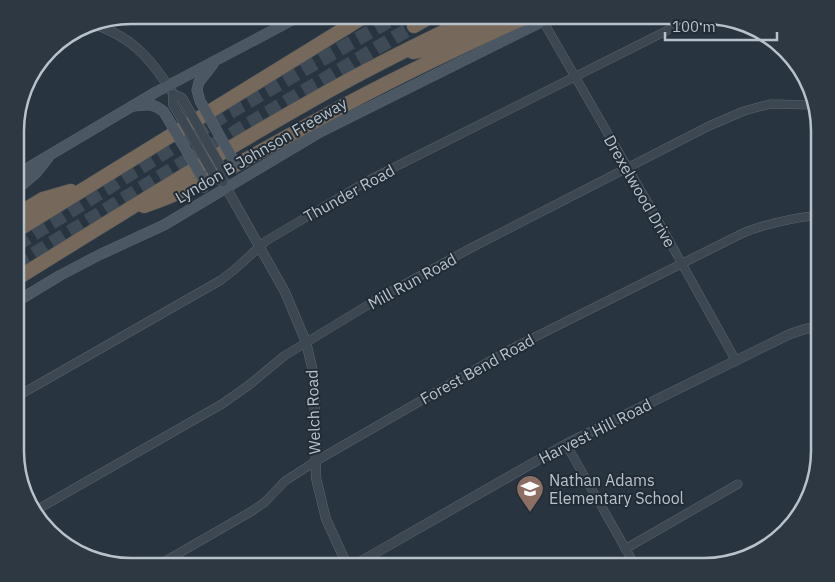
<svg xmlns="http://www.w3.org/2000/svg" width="835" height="582" font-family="'IBM Plex Sans',sans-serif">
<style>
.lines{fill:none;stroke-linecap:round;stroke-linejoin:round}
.motorway-tunnel{stroke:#3e4a56;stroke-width:14;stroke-dasharray:14 7;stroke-linecap:butt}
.minor-casing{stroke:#5a656e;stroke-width:9}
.tertiary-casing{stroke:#5a656e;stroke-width:10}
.secondary-casing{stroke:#5a656e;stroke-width:11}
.motorway-casing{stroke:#47525b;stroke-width:15}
.minor{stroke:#3c4751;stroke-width:8}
.tertiary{stroke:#3c4751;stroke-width:9}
.secondary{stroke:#4b5763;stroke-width:10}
.motorway{stroke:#76685a;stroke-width:14}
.tertiary-bridge-casing{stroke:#5a656e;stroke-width:10;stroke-linecap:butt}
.secondary-bridge-casing{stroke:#5a656e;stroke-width:11;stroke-linecap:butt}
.tertiary-bridge{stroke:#3c4751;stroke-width:9}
.secondary-bridge{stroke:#4b5763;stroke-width:10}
.labels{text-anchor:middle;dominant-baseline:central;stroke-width:4;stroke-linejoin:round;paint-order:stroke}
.street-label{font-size:16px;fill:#b9c2cb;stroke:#212c36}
.poi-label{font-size:16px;fill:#b9c2cb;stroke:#212c36;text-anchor:start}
.rim{fill:none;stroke:#b9c2cb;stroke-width:2.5}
</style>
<rect width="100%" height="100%" fill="#283541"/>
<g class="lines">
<path class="motorway-tunnel" d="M 16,245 L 225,115 L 394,18
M 16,265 L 159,177 L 414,26"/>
<defs>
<path id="minor" d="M 543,21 L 656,217 L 736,361
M 16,397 L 221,280 L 234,270 L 266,241 L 369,180 L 698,15
M 566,444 L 636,567
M 33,512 L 222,404 L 249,385 L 284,356 L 381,297 L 471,248 L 709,126 L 744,111 L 762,106 L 771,104 L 815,105
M 625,549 L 738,484
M 155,567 L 252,511 L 265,502 L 285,481 L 316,461 L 511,349 L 743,233 C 768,223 793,218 820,215"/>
<path id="tertiary" d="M 90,23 C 130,35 150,57 172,92
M 223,182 L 285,292 L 306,342 L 314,376 L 316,478 L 326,519 L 348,567
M 351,567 L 566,444 L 790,334 L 805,329 L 820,326"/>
<path id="secondary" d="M 197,90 L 199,82 L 213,64
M 135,106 C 144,105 152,103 160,109
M 16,175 L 156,92 L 294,19
M 16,190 L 36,173 L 48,158
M 16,302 L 59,276 L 99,255 L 164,225 L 320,132 L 551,17"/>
<path id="motorway" d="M 414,26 L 428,18
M 413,52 L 436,48 L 499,17
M 144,206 C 207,185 263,149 321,118 C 388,81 457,48 526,17
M 16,215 L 43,199 L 71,191
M 16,231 L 360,19
M 16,279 C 121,214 226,148 334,88 C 379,63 426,40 472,18"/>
</defs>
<use href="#minor" class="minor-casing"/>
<use href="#tertiary" class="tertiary-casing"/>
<use href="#secondary" class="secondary-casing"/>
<use href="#motorway" class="motorway-casing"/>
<use href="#minor" class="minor"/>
<use href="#tertiary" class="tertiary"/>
<use href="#secondary" class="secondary"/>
<use href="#motorway" class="motorway"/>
<defs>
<path id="tertiary-bridge" d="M 173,94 L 182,98 L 224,172 L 223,182 L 215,177 L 173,104 Z"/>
<path id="secondary-bridge" d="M 197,90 L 200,101 L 231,156 L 236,162 L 242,165
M 160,109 L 164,112 L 203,179 L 204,188"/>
</defs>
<use href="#tertiary-bridge" class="tertiary-bridge-casing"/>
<use href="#secondary-bridge" class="secondary-bridge-casing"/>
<use href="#tertiary-bridge" class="tertiary-bridge"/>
<use href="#secondary-bridge" class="secondary-bridge"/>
</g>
<defs>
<symbol id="school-pin" viewBox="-11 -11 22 30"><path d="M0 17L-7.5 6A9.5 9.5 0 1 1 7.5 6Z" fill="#8d6e63" stroke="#212c36"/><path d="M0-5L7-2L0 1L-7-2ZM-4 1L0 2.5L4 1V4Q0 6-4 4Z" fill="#fff"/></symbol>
</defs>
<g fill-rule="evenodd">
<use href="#school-pin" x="514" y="473" width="32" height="43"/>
</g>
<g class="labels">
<g class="street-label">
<text transform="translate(261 150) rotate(-30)">Lyndon B Johnson Freeway</text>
<text transform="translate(640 191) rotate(60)">Drexelwood Drive</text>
<text transform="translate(349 193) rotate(-29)">Thunder Road</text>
<text transform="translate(412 281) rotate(-29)">Mill Run Road</text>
<text transform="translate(477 369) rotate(-29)">Forest Bend Road</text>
<text transform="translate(313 412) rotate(-92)">Welch Road</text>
<text transform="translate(595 431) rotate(-27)">Harvest Hill Road</text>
</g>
<g class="poi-label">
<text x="549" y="480">Nathan Adams<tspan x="549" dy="18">Elementary School</tspan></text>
</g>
</g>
<path d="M0 0H835V582H0ZM131 24H704A107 107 0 0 1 811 131V451A107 107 0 0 1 704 558H131A107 107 0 0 1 24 451V131A107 107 0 0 1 131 24Z" fill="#2d3842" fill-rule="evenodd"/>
<path class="rim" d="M131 24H704A107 107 0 0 1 811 131V451A107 107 0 0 1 704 558H131A107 107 0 0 1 24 451V131A107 107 0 0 1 131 24Z"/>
<path d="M665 32v8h112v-8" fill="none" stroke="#b9c2cb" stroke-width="2.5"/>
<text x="672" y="32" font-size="15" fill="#b9c2cb" stroke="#212c36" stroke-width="4" paint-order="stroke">100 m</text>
</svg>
